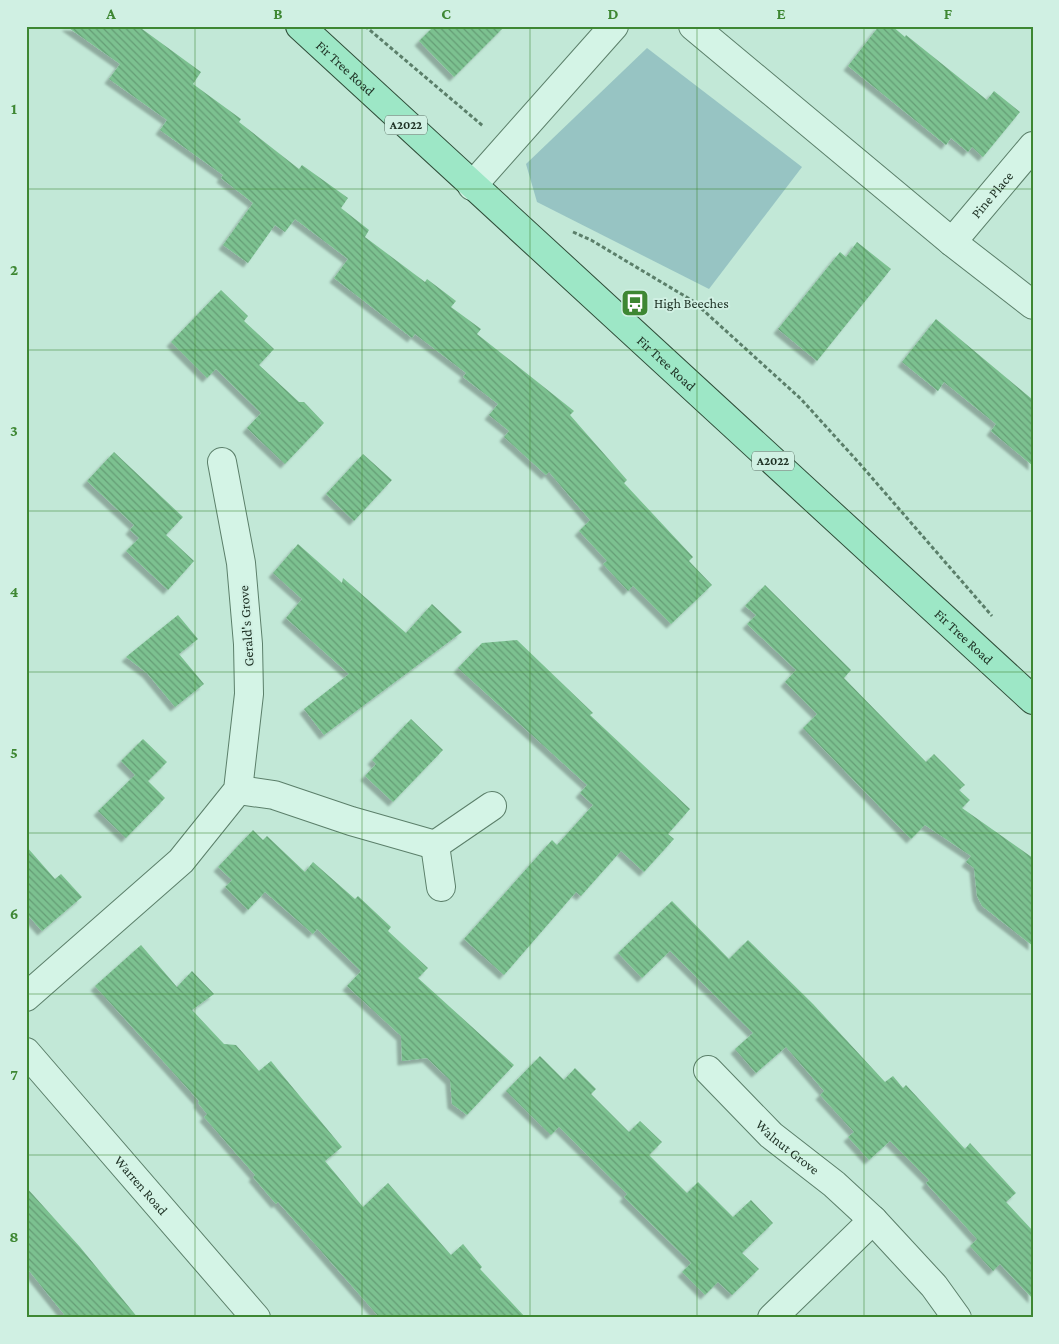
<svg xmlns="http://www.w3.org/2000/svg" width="1059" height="1344" font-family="'Crimson Pro',serif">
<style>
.grass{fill:#97c4c3}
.building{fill:url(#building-back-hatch);filter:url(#shadow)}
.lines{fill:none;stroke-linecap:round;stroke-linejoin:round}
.minor-casing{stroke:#5b7f6a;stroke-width:30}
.major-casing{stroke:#2f4d39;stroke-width:30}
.path{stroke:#5b7f6a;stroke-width:3;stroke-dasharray:4 2.5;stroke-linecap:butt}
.minor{stroke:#d4f4e6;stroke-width:28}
.major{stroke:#9de7c6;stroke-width:28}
.grid{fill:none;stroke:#3e8733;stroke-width:1;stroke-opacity:0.55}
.labels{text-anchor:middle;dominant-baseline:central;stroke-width:4;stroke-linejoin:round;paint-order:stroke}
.shield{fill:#d0f0e3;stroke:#536a5d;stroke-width:1}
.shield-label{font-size:12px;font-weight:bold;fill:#1e3124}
.street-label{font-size:14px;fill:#1e3124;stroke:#d0f0e3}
.poi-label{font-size:14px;fill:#1e3124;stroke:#d0f0e3;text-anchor:start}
.neatline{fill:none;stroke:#3e8733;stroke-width:2}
.grid-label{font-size:16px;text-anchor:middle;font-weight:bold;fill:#3e8733}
</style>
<defs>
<pattern id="building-back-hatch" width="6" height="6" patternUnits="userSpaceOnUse" patternTransform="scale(1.25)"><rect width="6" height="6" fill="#7cc190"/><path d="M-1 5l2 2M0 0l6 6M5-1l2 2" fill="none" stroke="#659d75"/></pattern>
<filter id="shadow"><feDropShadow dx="-4.5" dy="4.5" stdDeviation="1" flood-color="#0004"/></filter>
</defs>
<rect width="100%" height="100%" fill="#c2e8d7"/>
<path class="grass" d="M 647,48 L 802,167 L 709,289 L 537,202 L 526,164 Z"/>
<path class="building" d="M 66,26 L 138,26 L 201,72 L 193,84 L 241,119 L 239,122 L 299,169 L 302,165 L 348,198 L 341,208 L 369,230 L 365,237 L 425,282 L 427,279 L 456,301 L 451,307 L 481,329 L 477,334 L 574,411 L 570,415 L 627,480 L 624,483 L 693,557 L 689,561 L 712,585 L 671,624 L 633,586 L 628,591 L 603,564 L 607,561 L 579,531 L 590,520 L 549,472 L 546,475 L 504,437 L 509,431 L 489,415 L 498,404 L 463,377 L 466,373 L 415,334 L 412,338 L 334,278 L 348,259 L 295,219 L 285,232 L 275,225 L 248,263 L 223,245 L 253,203 L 221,178 L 223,175 L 160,130 L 167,120 L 109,79 L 120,64 Z
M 434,26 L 505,26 L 454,77 L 419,41 Z
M 879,26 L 892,26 L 905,37 L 906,35 L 987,100 L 994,91 L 1020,112 L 983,157 L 972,147 L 968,152 L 951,138 L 946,145 L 848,66 Z
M 857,242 L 891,269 L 817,361 L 778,329 L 840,252 L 846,257 Z
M 221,290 L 248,316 L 244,321 L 274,349 L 259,365 L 299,402 L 304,402 L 324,423 L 285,464 L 247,428 L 261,413 L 216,369 L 207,378 L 171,342 Z
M 936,319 L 1033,400 L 1033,466 L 991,431 L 996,424 L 944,382 L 938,391 L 902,362 Z
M 114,452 L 183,517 L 166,535 L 194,561 L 168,590 L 126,551 L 139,538 L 130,530 L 134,525 L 87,481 Z
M 363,454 L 392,480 L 354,521 L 326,494 Z
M 298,544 L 342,583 L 343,578 L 406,633 L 432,604 L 462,632 L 324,735 L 304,709 L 349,674 L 286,618 L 302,599 L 273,573 Z
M 765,585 L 851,670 L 844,678 L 926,762 L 934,754 L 965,785 L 959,790 L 970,800 L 962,808 L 1033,858 L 1033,946 L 982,906 L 977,896 L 974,868 L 966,862 L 971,856 L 925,825 L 911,839 L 803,728 L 817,714 L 785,682 L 796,670 L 747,624 L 756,615 L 745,606 Z
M 178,615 L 198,639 L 179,654 L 204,684 L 175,707 L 147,673 L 126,657 Z
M 517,640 L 593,713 L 590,715 L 690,809 L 668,834 L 674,839 L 644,872 L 621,851 L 581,896 L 576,892 L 504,975 L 464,939 L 552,840 L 557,845 L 593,805 L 580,793 L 587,785 L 458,668 L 482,643 Z
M 411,719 L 443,750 L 393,802 L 365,776 L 376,764 L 372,760 Z
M 143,739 L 167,762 L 148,781 L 165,798 L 126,838 L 98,811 L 135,775 L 121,761 Z
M 253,830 L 263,840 L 267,836 L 305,872 L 313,862 L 355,899 L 358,896 L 391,927 L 388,931 L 428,968 L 418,978 L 514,1065 L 467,1115 L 452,1104 L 450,1080 L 427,1058 L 402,1061 L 401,1036 L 347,986 L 361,971 L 317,929 L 313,934 L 265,892 L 248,910 L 225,887 L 232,880 L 218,867 Z
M 26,846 L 55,879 L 61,874 L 82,897 L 42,931 L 26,913 Z
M 672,901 L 729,959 L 748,940 L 813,1004 L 885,1082 L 893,1076 L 903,1088 L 906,1085 L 965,1149 L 970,1143 L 1016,1193 L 1006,1202 L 1033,1231 L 1033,1299 L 1000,1264 L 993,1271 L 970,1246 L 977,1239 L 926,1183 L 929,1180 L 890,1141 L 869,1160 L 848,1137 L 854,1132 L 820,1095 L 824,1091 L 786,1047 L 756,1073 L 735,1049 L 753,1033 L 670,951 L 642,978 L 618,953 Z
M 141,945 L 177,987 L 192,971 L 214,994 L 192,1010 L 224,1044 L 236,1045 L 259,1071 L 271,1061 L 284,1077 L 342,1147 L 325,1161 L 363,1207 L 388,1183 L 451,1255 L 463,1244 L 482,1267 L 480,1269 L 526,1318 L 380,1318 L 278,1202 L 276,1204 L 253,1177 L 255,1175 L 204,1117 L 207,1114 L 198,1103 L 199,1101 L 95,986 Z
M 540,1056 L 564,1080 L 575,1068 L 596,1089 L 591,1094 L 629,1132 L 640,1121 L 662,1142 L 649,1155 L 687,1193 L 698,1182 L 733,1217 L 751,1200 L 773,1223 L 742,1253 L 759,1269 L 732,1295 L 718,1282 L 705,1295 L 682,1272 L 691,1263 L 624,1197 L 627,1194 L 559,1127 L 551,1135 L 506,1091 Z
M 26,1187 L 80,1247 L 138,1318 L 67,1318 L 26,1267 Z"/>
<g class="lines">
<defs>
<g id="minor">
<path d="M 693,26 L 952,242 L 1033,305"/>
<path d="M 472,186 L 614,26"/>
<path id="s1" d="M 952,242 L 1033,146"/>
<path d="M 238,790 L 274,795 L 351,821 L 435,845"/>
<path d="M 441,887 L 435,845 L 492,806"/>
<path d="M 26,997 L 181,861 L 238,790 L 249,694 L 248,644 L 241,563 L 222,462"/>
<path id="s2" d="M 26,1052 L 256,1318"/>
<path id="s3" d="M 708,1070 L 771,1135 L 834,1184 L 873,1220 L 934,1286 L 957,1318"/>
<path d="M 772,1318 L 873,1220"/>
</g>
<g id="major">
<path id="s4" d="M 300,26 L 1033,700"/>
</g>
</defs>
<use href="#minor" class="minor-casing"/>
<use href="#major" class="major-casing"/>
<path class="path" d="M 365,26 L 483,126
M 573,232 L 591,240 L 693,301 L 801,399 L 860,464 L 992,616"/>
<use href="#minor" class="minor"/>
<use href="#major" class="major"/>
</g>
<path class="grid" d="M 195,26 L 195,1318M 362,26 L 362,1318M 530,26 L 530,1318M 697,26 L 697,1318M 864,26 L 864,1318M 26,189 L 1033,189M 26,350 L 1033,350M 26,511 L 1033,511M 26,672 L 1033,672M 26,833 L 1033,833M 26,994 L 1033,994M 26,1155 L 1033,1155"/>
<defs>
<symbol id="bus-square" viewBox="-11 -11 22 22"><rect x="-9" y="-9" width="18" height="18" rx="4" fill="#3e8733" stroke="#d0f0e3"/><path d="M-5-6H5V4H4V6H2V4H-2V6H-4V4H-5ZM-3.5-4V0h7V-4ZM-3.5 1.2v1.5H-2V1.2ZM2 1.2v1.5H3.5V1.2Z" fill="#fff"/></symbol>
</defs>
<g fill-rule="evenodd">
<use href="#bus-square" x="619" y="287" width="32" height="32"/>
</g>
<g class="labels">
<g class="shield">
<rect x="385" y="115.5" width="42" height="19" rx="4"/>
<rect x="752" y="451.5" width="42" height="19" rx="4"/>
</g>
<g class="shield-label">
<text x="406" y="125">A2022</text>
<text x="773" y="461">A2022</text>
</g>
<g class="street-label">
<text stroke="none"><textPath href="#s4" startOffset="62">Fir Tree Road</textPath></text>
<text stroke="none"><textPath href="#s1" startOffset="62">Pine Place</textPath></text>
<text stroke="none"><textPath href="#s4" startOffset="498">Fir Tree Road</textPath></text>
<text transform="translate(246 626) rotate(-94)">Gerald's Grove</text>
<text stroke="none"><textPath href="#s4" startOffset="902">Fir Tree Road</textPath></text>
<text stroke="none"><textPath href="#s3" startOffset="111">Walnut Grove</textPath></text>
<text stroke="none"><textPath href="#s2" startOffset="176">Warren Road</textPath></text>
</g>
<g class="poi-label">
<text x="654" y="303">High Beeches</text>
</g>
</g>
<rect width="1059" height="1344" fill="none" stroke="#d0f0e3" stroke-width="55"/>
<rect x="28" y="28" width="1004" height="1288" class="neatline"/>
<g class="grid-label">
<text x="111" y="19">A</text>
<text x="278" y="19">B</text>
<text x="446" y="19">C</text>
<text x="613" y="19">D</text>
<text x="781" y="19">E</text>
<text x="948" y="19">F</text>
<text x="14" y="114">1</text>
<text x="14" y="275">2</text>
<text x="14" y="436">3</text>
<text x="14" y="597">4</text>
<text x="14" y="758">5</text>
<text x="14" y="919">6</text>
<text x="14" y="1080">7</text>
<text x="14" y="1242">8</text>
</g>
</svg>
